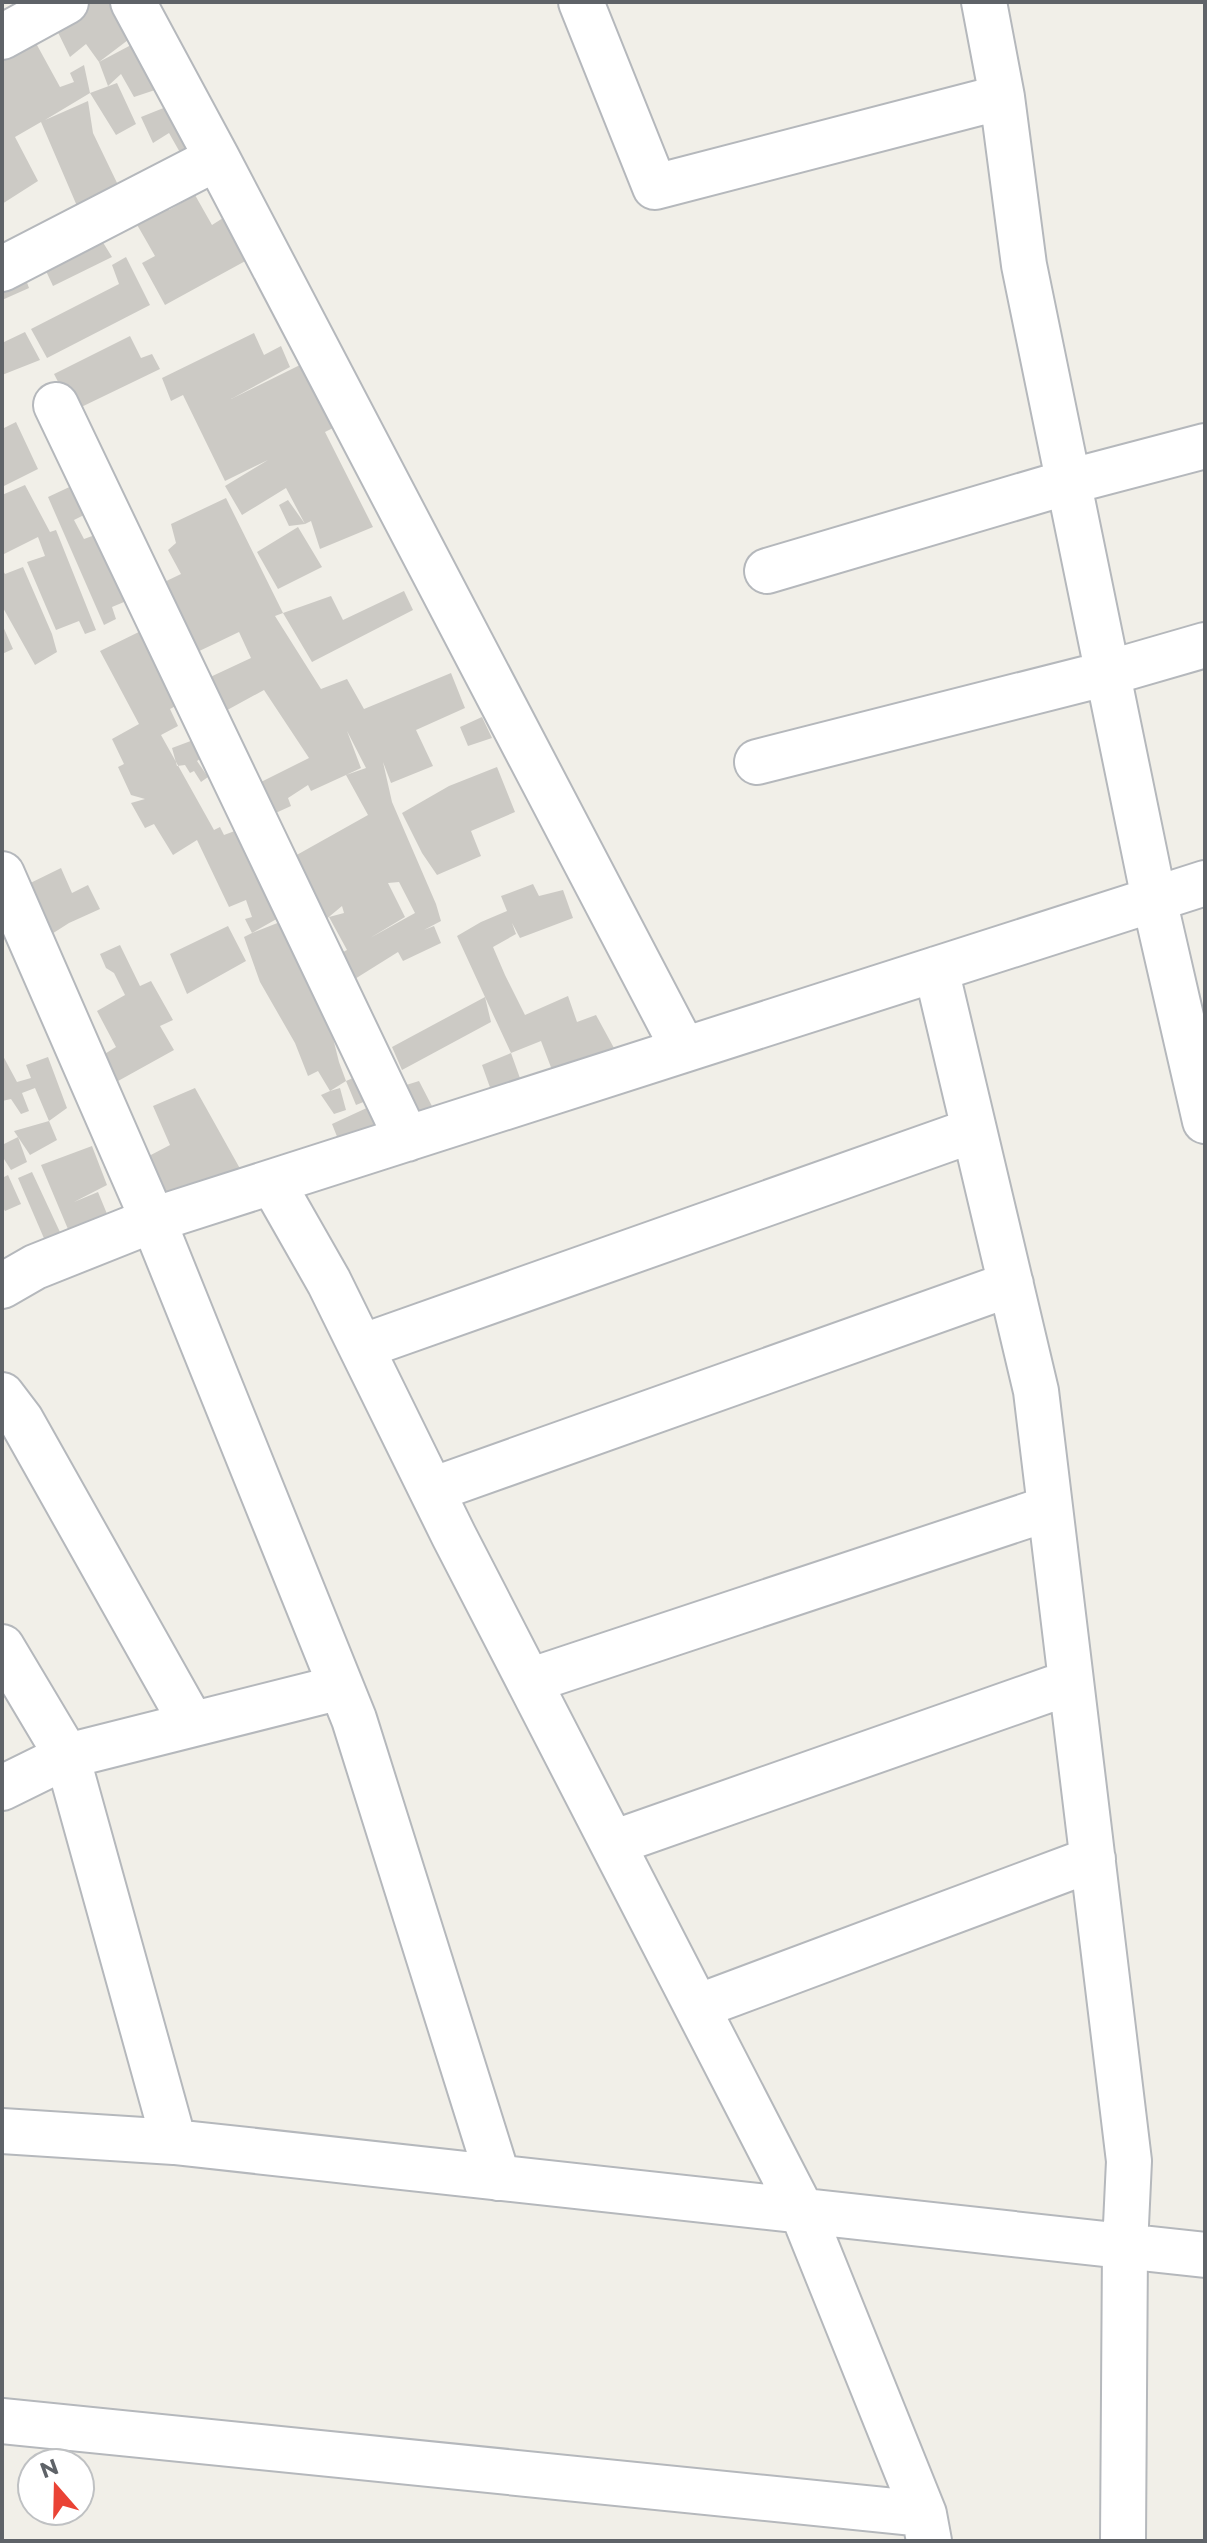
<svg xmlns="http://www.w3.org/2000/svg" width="1207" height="2543" viewBox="0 0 1207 2543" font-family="Montserrat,sans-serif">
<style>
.building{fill:#cccac5;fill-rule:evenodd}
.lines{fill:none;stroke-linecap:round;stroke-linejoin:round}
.street-casing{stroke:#b5b8bc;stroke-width:48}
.street{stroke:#fff;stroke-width:44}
</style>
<rect width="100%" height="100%" fill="#f1efe8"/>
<path class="building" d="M81 2H129L134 12 120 27 133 20 161 88 134 97 121 74 108 86 99 62 86 44 70 57 48 12ZM128 40 131 45 99 62Z
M26 25 60 87 74 82 70 73 84 65 90 93 45 120 88 101 93 133 119 187 77 206 41 122 15 137 38 181 2 204V37Z
M117 83 136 124 116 135 90 93Z
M166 107 176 129 188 122 198 149 182 156 169 133 153 143 141 117Z
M158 188 169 210 195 195 212 225 223 218 249 259 165 305 142 263 155 256 128 209Z
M91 223 112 257 53 286 39 256Z
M126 257 150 305 47 358 31 329 119 284 112 265Z
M21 266 29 288 2 300V275Z
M25 332 40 360 2 375V343Z
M254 333 264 355 281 346 290 367 231 399 302 364 335 427 325 432 373 527 320 549 311 521 305 524 289 526 279 505 288 500 305 524 286 488 242 515 225 486 268 460 225 481 183 395 171 401 162 378Z
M130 336 141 358 152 354 160 369 73 411 54 374Z
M16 422 38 469 2 487V429Z
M78 483 88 513 74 520 84 539 106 531 136 597 112 607 116 619 104 625 48 497Z
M25 485 50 532 56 530 96 630 85 634 79 621 56 630 27 562 45 556 38 537 2 555V495Z
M226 498 283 613 275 616 321 689 347 679 364 709 451 673 465 708 416 730 433 766 391 783 383 762 392 802 436 904 441 921 424 930 434 926 441 943 403 961 398 952 350 982 339 954 347 950 329 917 344 913 342 906 318 926 286 861 368 815 346 775 311 791 308 785 288 798 291 806 269 816 253 786 309 758 264 690 220 714 206 679 251 658 239 632 191 655 154 587 181 574 168 550 176 543 171 524ZM347 731 366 768 346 775 361 768ZM399 882 415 913 370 938 405 917 388 883Z
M298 527 322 567 278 589 257 552Z
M23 567 52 634 57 652 35 665 2 606V569L5 574Z
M404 591 413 610 312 662 283 613 331 596 343 620Z
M2 624 13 649 2 654Z
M149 627 185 701 170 709 178 726 161 735 214 830 220 827 224 835 248 826 289 912 252 933 285 920 322 994 339 1062 346 1081 330 1091 340 1088 346 1110 334 1114 321 1095 330 1091 318 1071 308 1076 295 1043 260 982 244 937 252 933 245 919 252 917 246 900 229 907 197 840 173 855 154 824 145 828 131 803 145 799 131 795 118 767 124 764 112 739 139 724 100 651Z
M482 717 492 738 468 746 460 727Z
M196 739 205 755 197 761 208 777 201 782 194 771 190 773 185 765 177 766 172 748Z
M497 767 515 812 471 831 481 856 437 875 422 853 402 813 449 786Z
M61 868 72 893 88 885 100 909 69 923 33 946 10 893Z
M533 884 539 896 563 890 573 918 520 938 512 923 516 934 493 947 505 975 525 1015 568 996 577 1022 596 1015 614 1048 552 1070 541 1041 511 1053 485 997 491 1022 402 1070 392 1047 485 997 457 936 481 922 507 911 501 896Z
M228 926 246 961 187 994 170 954Z
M120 945 140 986 151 981 173 1020 160 1026 174 1050 91 1096 77 1071 116 1047 97 1011 125 995 114 973 106 968 100 954Z
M511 1053 521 1081 492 1093 482 1065Z
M2 1054 17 1082 31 1078 26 1065 48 1057 67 1108 49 1121 57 1140 30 1155 14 1131 49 1121 35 1088 22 1093 29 1111 21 1114 11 1099 2 1101Z
M367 1072 376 1097 356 1105 346 1081Z
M419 1081 434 1110 401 1126 384 1092Z
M195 1088 243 1174 162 1203 147 1157 170 1145 153 1106Z
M371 1106 379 1132 340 1144 332 1124Z
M18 1137 27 1162 11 1170 2 1156V1145Z
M92 1146 107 1185 74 1202 98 1192 112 1226 73 1241 41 1165Z
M32 1172 66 1245 49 1250 18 1178Z
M8 1175 21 1204 5 1211 2 1206V1178Z"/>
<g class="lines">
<defs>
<path id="street" d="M133 2 217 158 684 1050
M581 2 655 187 1002 97
M984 2 1002 97 1024 265 1154 899 1205 1121
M2 37 66 2
M2 269 217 158
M56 405 407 1139
M767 571 1068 482 1205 446
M757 762 1108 673 1205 645
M2 874 153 1220 35 1267 2 1286
M936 969 1036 1391 1129 2161 1125 2246 1123 2541
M272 1182 329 1282 454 1536 802 2211 924 2514
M361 1347 974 1130
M2 1395 21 1420 192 1724
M432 1490 1011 1284
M2 1647 67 1756 174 2142
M529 1681 1050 1508
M2 1788 67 1756 341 1687
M613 1843 1071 1682
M697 2007 1093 1859
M2 2131 174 2142 1205 2255
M498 2178 354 1719 153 1220 1205 883
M2 2421 924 2514 929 2541"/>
</defs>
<use href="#street" class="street-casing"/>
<use href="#street" class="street"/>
</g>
<rect width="1207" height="2543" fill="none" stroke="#5f6368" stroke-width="8"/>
<g transform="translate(56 2487) rotate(340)"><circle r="38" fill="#ffffff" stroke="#bfc1c3" stroke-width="2"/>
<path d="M0-6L14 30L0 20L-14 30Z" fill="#ea4335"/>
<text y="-12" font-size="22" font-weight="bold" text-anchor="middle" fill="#5f6368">N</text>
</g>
</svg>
